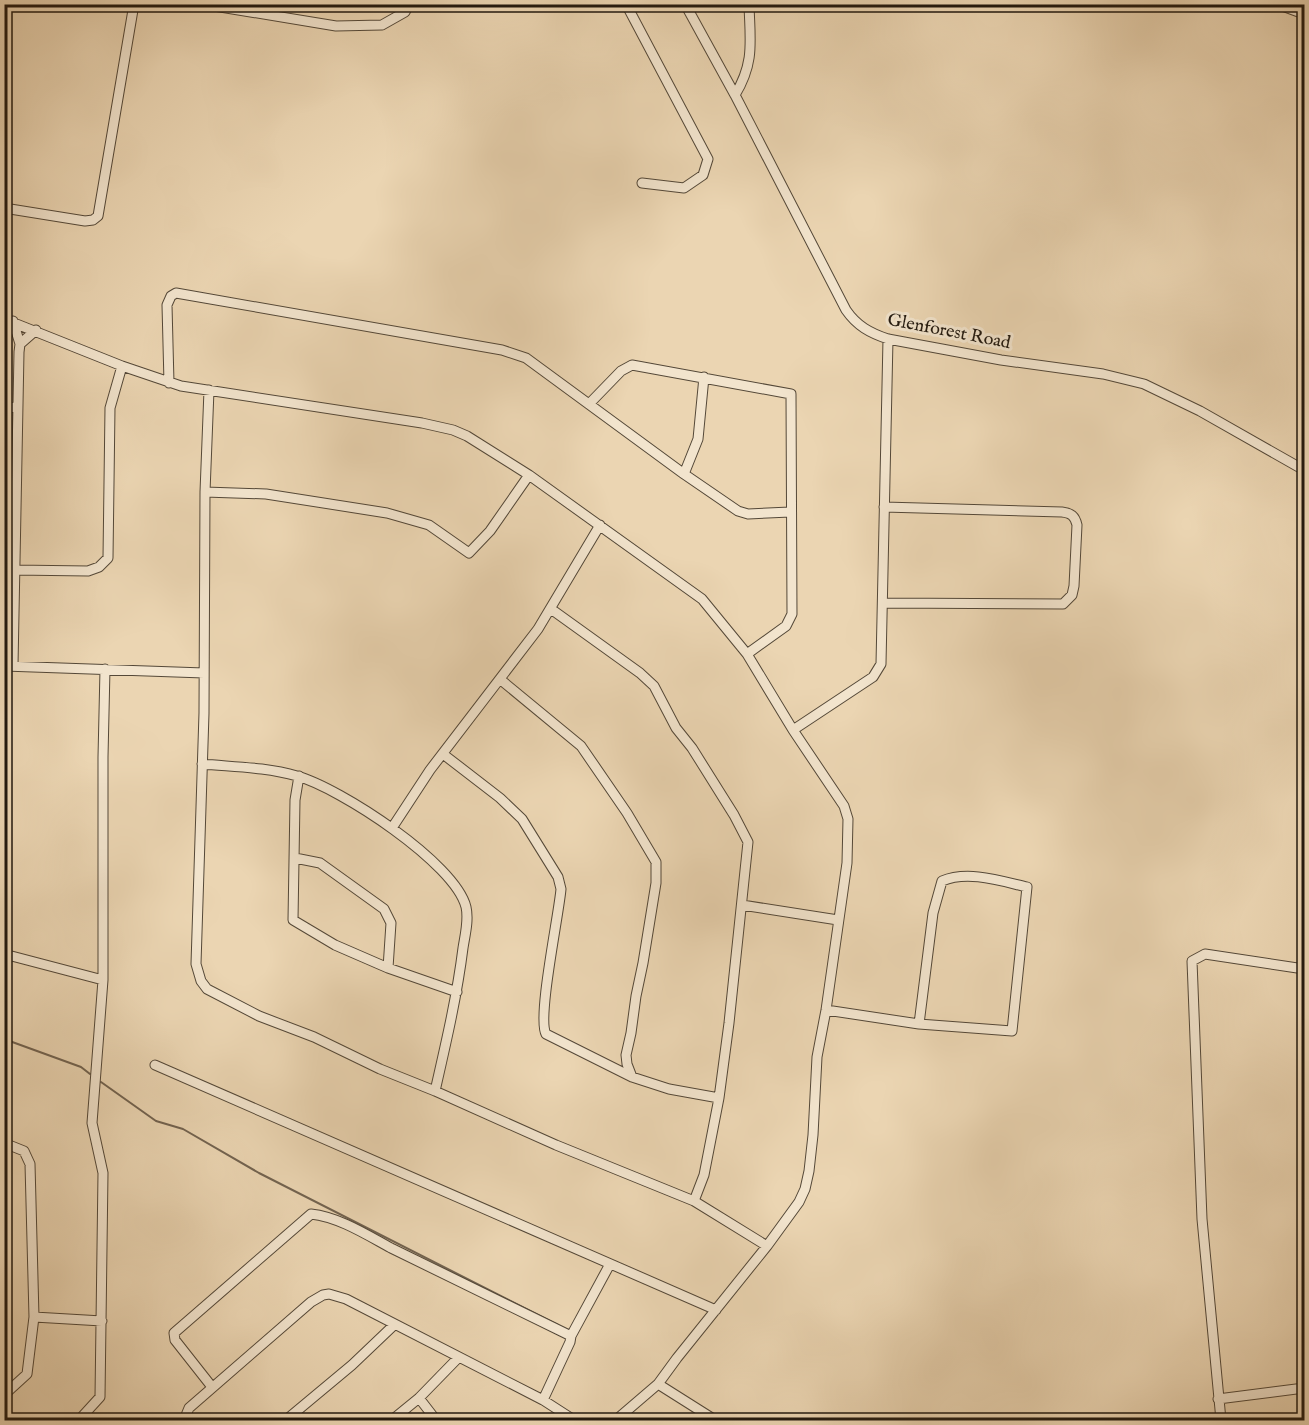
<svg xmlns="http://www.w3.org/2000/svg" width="1309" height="1425" viewBox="0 0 1309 1425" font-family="'IM FELL English',serif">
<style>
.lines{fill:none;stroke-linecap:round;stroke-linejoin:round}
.stream{stroke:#726350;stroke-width:2}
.minor-casing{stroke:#544838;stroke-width:11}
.minor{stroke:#f2e4cd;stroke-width:9}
.labels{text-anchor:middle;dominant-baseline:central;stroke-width:6;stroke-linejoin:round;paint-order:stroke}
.street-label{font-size:18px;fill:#22190f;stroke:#f2e4cd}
</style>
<rect width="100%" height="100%" fill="#ebd5b2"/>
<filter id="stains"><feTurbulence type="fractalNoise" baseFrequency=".00333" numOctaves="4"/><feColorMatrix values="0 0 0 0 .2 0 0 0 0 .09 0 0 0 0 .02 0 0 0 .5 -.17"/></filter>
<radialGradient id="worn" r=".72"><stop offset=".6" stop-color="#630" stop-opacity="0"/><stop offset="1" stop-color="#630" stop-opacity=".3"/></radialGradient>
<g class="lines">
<path class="stream" d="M4 1039 81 1067 90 1074
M101 1082 156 1121 183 1129 259 1173 558 1325"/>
<defs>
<path id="minor" d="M202 4 336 26 382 25 405 12 409 4
M626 4 708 159 703 175 684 188 642 183
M685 4 735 95 846 310C857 326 870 333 888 339L1001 360 1103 374 1144 384 1200 411 1304 470
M1277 4 1304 14
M735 95C755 62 750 41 749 4
M4 208 85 221 93 220 98 216 134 4
M4 319 122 366 181 386 422 423 453 430 467 436 529 475 702 599 747 654 793 730 844 806 848 819 847 863 826 1010 817 1057 813 1135 809 1171 805 1189 799 1202 767 1246 677 1358 658 1384 616 1420
M13 321 20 344
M169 383 167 305 171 296 176 293 502 350 526 358 684 474 738 511 748 514 790 512
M209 390 205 492 204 713 196 964 201 981 207 989 259 1016 314 1037 380 1069 435 1091 556 1145 694 1201 767 1246
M589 404 621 371 632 365 791 394 792 614 786 626 747 654
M4 408 17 407
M684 474 698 439 704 377
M205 492 266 494 387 513 429 525 469 553 490 531 529 475
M15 570 88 571 99 567 108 558 110 408 122 366
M884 603 1063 604 1072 595 1074 586 1077 525C1075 516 1071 513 1062 512L884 507
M551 609 640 673 654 686 676 728 692 748 734 815 748 842 729 1023 719 1098 704 1175 694 1201
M4 666 204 673
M13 666 19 352 20 344 36 330
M501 680 581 746 627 813 656 862V883L643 963 636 996 631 1033 626 1055 627 1064 632 1077
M793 730 873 677 881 664 888 339
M443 754 500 798 522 819 558 877 561 889C559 914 537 1018 546 1034L632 1077 669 1089 719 1098
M202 764C234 767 266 767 297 776 340 788 455 863 466 907 469 920 465 935 463 948 457 996 446 1043 435 1091
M299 776 295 800 293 920 335 945 388 968 457 992
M392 828 430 770 538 629 600 525
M295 858 320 863 384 909 391 923 388 968
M742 905 838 920
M4 954 103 980
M826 1010 919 1024 1012 1031 1027 887C1001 881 968 870 942 881L933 913 919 1024
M155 1065 716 1310
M4 1143 24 1151 30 1164 34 1317 27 1374 4 1395
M34 1317 102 1321
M571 1336 610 1264
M658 1384 715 1420
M212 1387 175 1340 174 1333 311 1214C339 1217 367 1235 391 1248L571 1336 570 1342 543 1400
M419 1398 436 1420
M1218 1399 1304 1388
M79 1420 100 1397 103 1173 92 1123 103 980V757L105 669
M184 1420 189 1408 311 1302 323 1295 329 1294 346 1299 543 1400 574 1420
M286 1420 352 1365 394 1325
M392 1420 419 1398 458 1358
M1221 1420 1202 1219 1192 961 1205 954 1304 969"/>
</defs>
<use href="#minor" class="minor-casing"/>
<use href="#minor" class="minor"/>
</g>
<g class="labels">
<g class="street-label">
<text transform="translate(949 332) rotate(11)">Glenforest Road</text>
</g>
</g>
<rect width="1309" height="1425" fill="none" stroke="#ebd5b2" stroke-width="24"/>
<rect x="6" y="6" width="1297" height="1413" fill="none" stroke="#22190f" stroke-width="3"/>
<rect x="12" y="12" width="1285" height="1401" fill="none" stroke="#22190f" stroke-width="1.5"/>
<rect width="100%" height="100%" filter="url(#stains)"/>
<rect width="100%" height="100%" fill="url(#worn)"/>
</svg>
